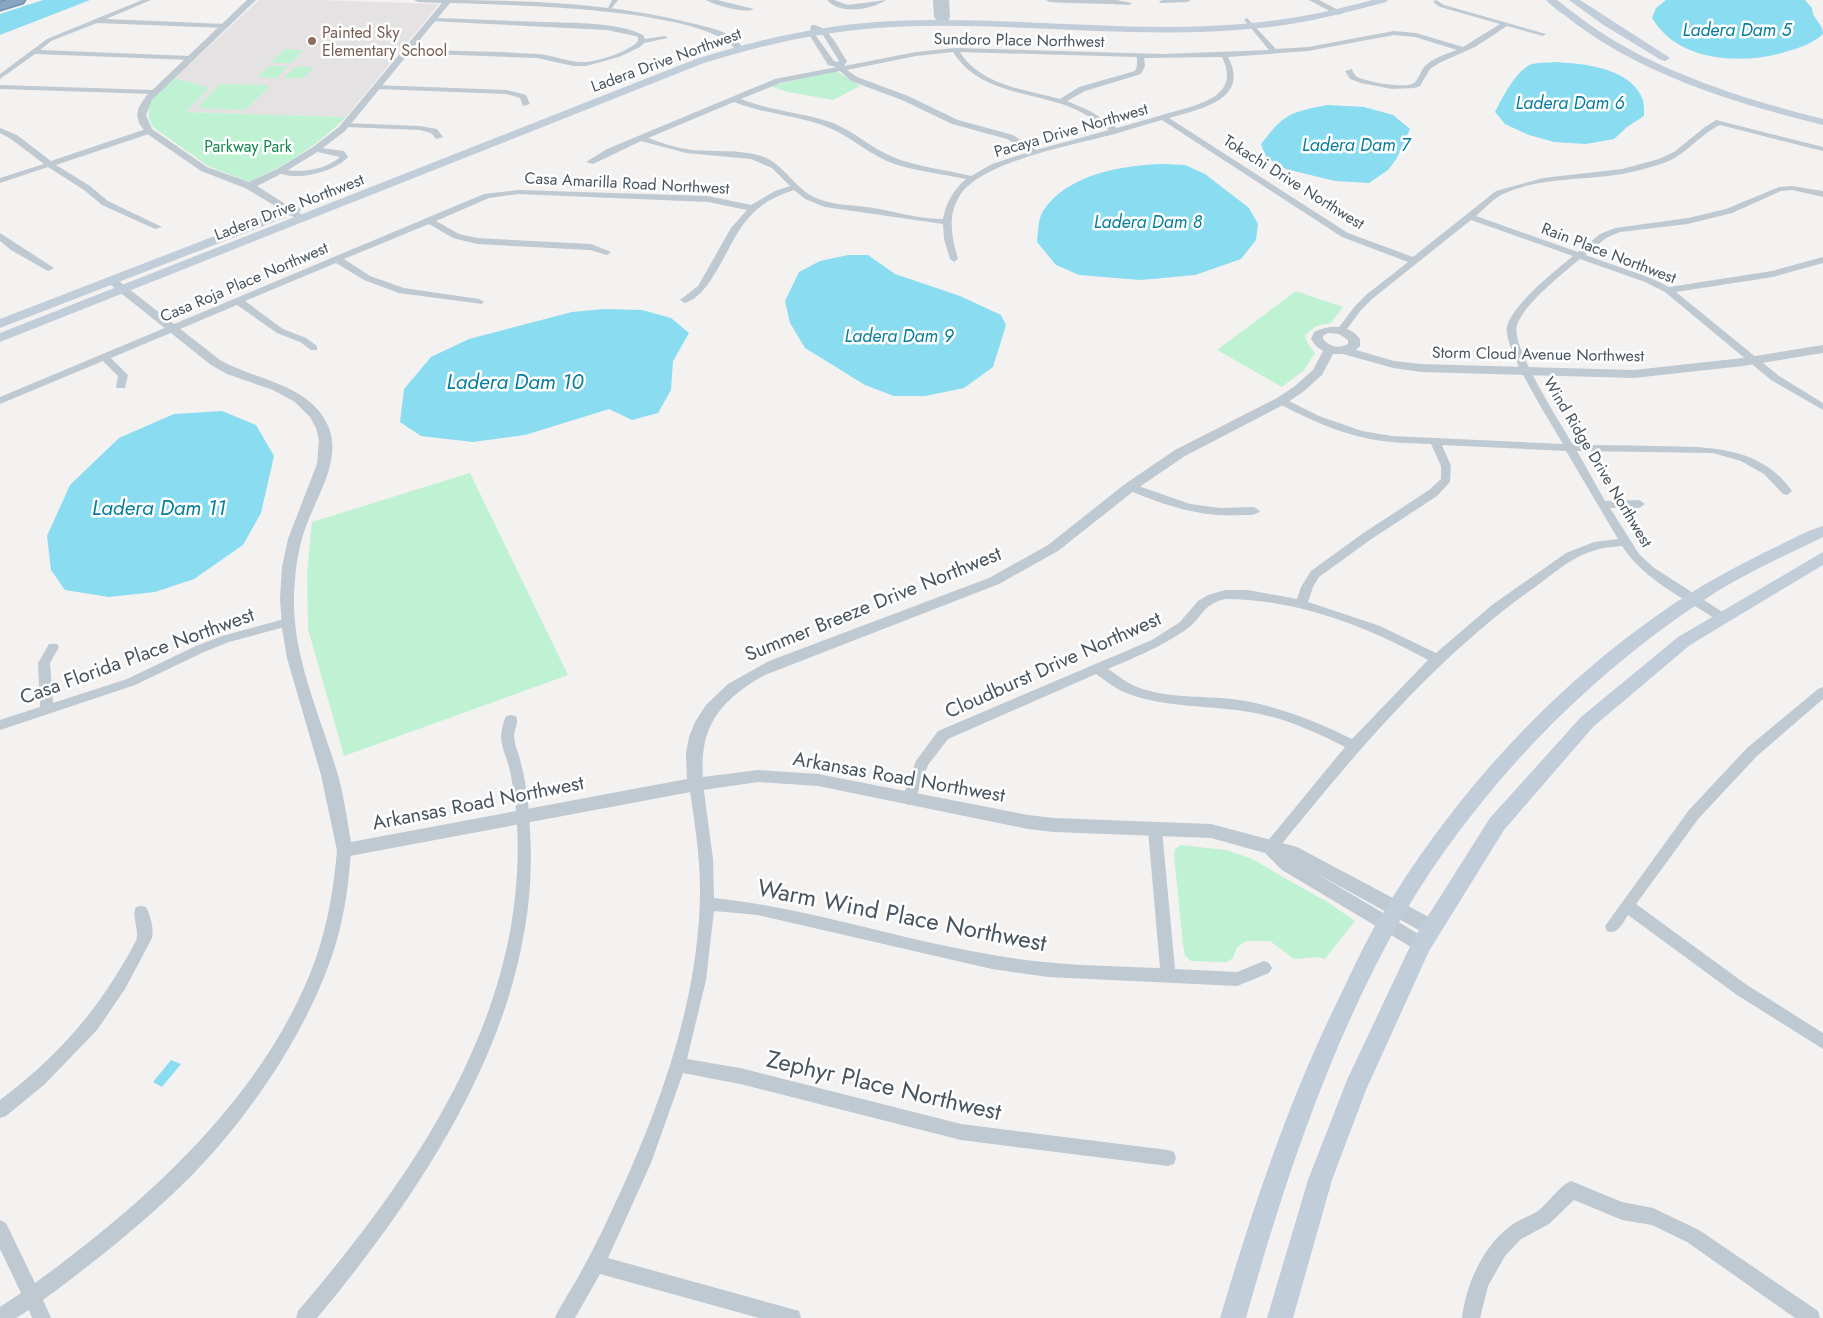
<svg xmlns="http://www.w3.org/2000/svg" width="1823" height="1318" viewBox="0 0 1823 1318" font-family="Jost,sans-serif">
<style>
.education{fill:#e5e2e3}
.green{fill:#bff2d3}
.water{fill:#8adcf1}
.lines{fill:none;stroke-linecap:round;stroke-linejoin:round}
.motorway-casing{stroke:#728fae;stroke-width:3}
.minor{fill:#bfc9d1;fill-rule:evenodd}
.tertiary{fill:#bfc9d1;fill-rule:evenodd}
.secondary{fill:#c1cdd9;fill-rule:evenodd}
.motorway{fill:#87a4c2;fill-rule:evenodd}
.education-dot{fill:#8d6e63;stroke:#fff;stroke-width:2}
.labels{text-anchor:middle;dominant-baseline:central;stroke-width:5;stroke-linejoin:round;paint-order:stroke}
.far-education-label{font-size:16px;fill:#785e54;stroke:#fff;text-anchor:start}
.far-street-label{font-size:16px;fill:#485560;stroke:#fff}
.far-park-label{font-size:16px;fill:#13884d;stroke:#fff}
.far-water-label{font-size:18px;font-style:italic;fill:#077e9d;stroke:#fff}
.street-label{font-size:20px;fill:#485560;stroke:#fff}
.water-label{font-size:21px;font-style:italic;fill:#077e9d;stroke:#fff}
.near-street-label{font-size:24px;fill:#485560;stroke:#fff}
</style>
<rect width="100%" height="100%" fill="#f4f1f1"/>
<path class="education" d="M259 0H319L439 4 346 117 185 112 175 78Z"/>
<path class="green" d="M285 49 303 50 291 63H271Z
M269 66H288L277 78 258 77Z
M295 67H314L303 78H284Z
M836 71 860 86 833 100 788 92 770 86Z
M175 78 209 88 186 112 346 117C318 146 285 165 250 182L208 166 153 127C140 104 159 93 175 78Z
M220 84 266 85 269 87 245 110 197 108Z
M1296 291 1343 307 1331 323 1316 326 1305 335 1308 344 1315 353 1304 370 1282 387 1217 350Z
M470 473 568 675 344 756 308 629 307 573 312 522Z
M1181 845 1225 850 1250 858 1329 903 1355 921 1325 959 1317 957 1294 959 1270 941H1246L1237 947 1233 958 1227 962 1191 961 1185 956 1183 945 1174 856 1175 849Z"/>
<path class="water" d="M43 0H90L0 35V14Z
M1666 0H1805L1812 8C1812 19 1823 23 1823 34 1810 45 1801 47 1785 52 1741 65 1678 62 1652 18L1656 8Z
M1557 62C1586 64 1631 68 1643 100 1644 105 1644 111 1644 116L1627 127 1614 139 1586 144 1554 142 1529 135 1505 124 1495 112C1502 98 1517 69 1532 64 1540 62 1549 63 1557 62Z
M1328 105 1364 107 1393 115 1410 129 1397 158 1388 170 1369 183 1335 181 1286 169 1266 157 1261 144C1284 114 1290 112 1328 105Z
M1164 164 1185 165 1205 174 1249 208 1258 224 1256 240 1241 259 1195 275 1141 280 1079 275 1056 265 1037 242C1038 233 1038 219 1043 211 1067 174 1123 165 1164 164Z
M848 255H868L895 274 960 296 1001 315 1006 325 993 367 964 388 925 396H894L865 385 805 348 790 323 785 301 799 272 820 261Z
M604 309 642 310 671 318 689 333 673 361 671 390 658 413 632 420 609 409 525 435 473 442 421 436 400 422 404 389 431 357 469 339 572 312Z
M222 411 256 425 274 456 261 513 243 545 194 579 155 592 109 597 65 590 51 570 47 536 70 485 119 438 174 414Z
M171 1060 181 1064 162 1087 153 1082Z"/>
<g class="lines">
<defs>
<path id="motorway" d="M7 0H25L23 3 0 10V2Z"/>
</defs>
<use href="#motorway" class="motorway-casing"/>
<path class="minor" d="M142 0H151L106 19 225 24 228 26 225 28 97 23 51 41 40 50 191 56 195 58 191 60 35 54 0 79V74L47 39Z
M612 0H618L612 8H608Z
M706 0H717L754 9C746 14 714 5 706 0Z
M827 0H834L848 5 886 0C871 10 840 15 827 0Z
M1046 0H1116L1132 3 1129 5C1102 3 1076 4 1049 2Z
M1162 0H1191L1188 2 1160 3 1159 2Z
M1436 0 1444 5 1546 34 1543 36 1507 26 1475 47 1439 63 1430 69 1420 86 1415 88 1392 89 1361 83 1350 79 1345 71 1352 69C1352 71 1355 75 1356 76 1364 82 1406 89 1414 83 1419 79 1421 70 1425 66 1433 58 1446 54 1457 50L1415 37 1394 35 1308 51 1228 57C1251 100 1199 109 1169 118L1348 233 1413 257 1496 191 1543 178 1622 169 1659 159 1674 152 1705 127 1716 120 1823 147V151L1720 125C1699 135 1686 155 1664 163 1645 169 1627 174 1608 176 1573 180 1535 179 1503 194 1493 199 1484 209 1476 216L1578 252 1600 234 1615 228 1688 218 1726 209 1779 187 1792 186 1823 191V197L1792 190 1781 191 1732 213 1688 224 1620 232 1606 238 1585 255 1651 278 1669 287 1772 271 1823 257V263L1773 277 1676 292 1779 376 1823 403V410L1771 380 1665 292 1645 282 1580 259C1563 273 1524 304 1517 325 1510 346 1561 423 1573 445 1600 445 1627 445 1654 446 1704 447 1759 444 1792 491L1787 495 1783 494 1764 474 1741 461 1713 453 1577 451 1605 501 1639 500 1645 504 1639 508H1610L1639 554 1653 567 1727 615 1729 618 1727 621H1719C1685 599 1644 580 1622 546 1614 547 1604 547 1596 550 1573 556 1554 573 1535 587 1433 659 1354 755 1276 851L1271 853 1266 851 1264 847 1266 843 1345 747C1315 732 1283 717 1249 712 1209 705 1167 708 1129 694 1117 690 1106 681 1096 674L948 739 928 765 914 803 909 805 904 803 902 799 916 761 938 731 1152 640 1180 622 1198 601 1208 595 1225 590H1248L1297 599 1301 587 1311 571 1362 534 1429 490 1441 479V466L1431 444C1407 443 1381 443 1357 436 1329 429 1303 416 1277 403V399H1285L1319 416 1362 431 1392 436 1563 444C1551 423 1502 347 1507 326 1513 304 1555 271 1573 256L1471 220 1372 299 1361 310 1344 333H1338L1336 331 1355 306 1366 295 1408 262 1342 237 1162 120C1147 124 1132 129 1118 133 1079 144 979 161 959 197 947 217 952 238 958 259L954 262 950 259 944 239 943 224 825 207 805 199 794 190C775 196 758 205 746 221 728 242 712 295 685 303L680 300 698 286 731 228 747 210 708 202 518 194 489 198 436 221 459 234 477 238 591 244 611 252 607 255 590 250 477 244 453 238 429 224 344 259 370 276 404 288 479 299 484 302 482 304 399 293 364 280 336 263 245 301 283 329 306 338 317 346V350H311L300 342 277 333 237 305 111 358 128 375 125 388H117L116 386 118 376 103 361 0 404V397L484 194 518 190 708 196 751 205 775 191 790 186 772 168 751 159 686 153 641 141 593 164 586 162 607 149 775 79 837 67 828 65 810 36 811 25C828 24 838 48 847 61L844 66 916 52 955 48 1163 54 1269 50 1245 21 1244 20 1247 18 1276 49 1308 47 1394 31 1416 33 1463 47 1500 24 1440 7 1433 2ZM816 31 823 35 839 61 837 62 834 61 816 36ZM953 52C977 91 1027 92 1065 105 1081 111 1096 120 1109 130L1036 150 1013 135 958 120 908 96 857 77 847 70 916 56ZM960 52 1137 57V66L1135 71 1079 87 1060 99C1026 90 980 85 960 52ZM1222 57C1242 97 1197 105 1169 113 1152 118 1134 123 1117 128L1090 111 1067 101 1085 91 1141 74 1145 66 1144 58ZM840 71 851 81 902 100 952 124 1007 139 1029 152 992 164 971 176C947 170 914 166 893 157 871 148 855 132 833 123 803 112 770 111 741 99L780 83ZM734 102C764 114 797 115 827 127 849 135 866 152 887 161 908 170 942 174 966 179 953 190 946 203 943 219 921 219 900 213 879 209 856 204 833 207 812 196 792 185 783 163 761 156 738 149 715 152 692 150 677 148 662 143 648 138ZM1442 445 1566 451 1618 539 1594 542 1566 553 1492 605 1436 653 1380 626 1308 602 1313 587 1319 577 1370 540 1437 496 1450 482 1451 466ZM1225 599C1296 599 1367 626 1428 660L1352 739C1320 723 1287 710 1251 702 1214 694 1174 701 1137 687 1127 683 1117 675 1108 669 1134 658 1160 647 1184 631 1204 618 1199 606 1225 599Z
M432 18C469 19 507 21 544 22 572 23 619 22 643 35L645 39 665 36 668 38 644 43 640 47 619 57 586 66H573L537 58 405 53 403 52 407 50C450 51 494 51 537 54 554 55 569 63 586 62 599 61 631 51 638 41V37L635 36 607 30 430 21 429 20Z
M0 85 154 90 158 92 154 94 0 89Z
M374 85 507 90 526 95 530 104 523 106 520 98 506 94 377 89H374Z
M343 123 420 126 437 129 443 137 436 139 431 133 420 130 346 127H343Z
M0 128 17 135 51 161 146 129H152V133L56 165 90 186 108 201 162 227 155 229 102 205 84 190 48 167 0 183V178L44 164 11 139 0 133Z
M313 147 344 151 348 157C335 172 293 183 276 171L280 169C299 173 324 171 340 157L313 151Z
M0 233 54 268 49 271 46 270 11 250 0 241Z
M1130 483 1190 504 1220 508 1254 507 1260 511C1255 516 1248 515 1242 515 1201 518 1163 505 1126 489L1125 487 1126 485Z
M288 618 294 622 292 625 229 642 204 652 135 685 0 730V720L40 707 38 663 49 644H57L59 647 50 663 53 703 127 679 196 646 222 636Z
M1823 687V699L1757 756 1699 818 1636 904 1747 985 1823 1033V1049L1737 995 1628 915C1622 924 1618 935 1607 931L1605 926 1689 810 1747 748 1818 689Z
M511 715 516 716C519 723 515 728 514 735 514 741 516 747 518 753 526 778 529 805 530 831 542 1013 428 1185 317 1318H296L298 1311C404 1187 508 1041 517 873 519 840 517 804 510 771 508 760 502 750 501 738 501 731 503 723 506 716Z
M696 779 701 780 703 784 713 859 714 898C809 908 900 940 993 955 1048 965 1104 966 1160 968L1148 830 1150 826 1155 824 1160 826 1162 830 1175 969 1237 972 1264 961 1269 963 1272 968 1269 973 1237 986 1048 977 992 969 758 915 714 911 706 980 687 1059 740 1068 961 1124 1168 1150 1174 1152 1176 1158 1174 1164 1168 1166 961 1140 740 1084 683 1073 651 1163 608 1258 792 1309 799 1311 801 1318H759L600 1274 575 1318H555C561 1304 570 1292 577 1279 590 1256 602 1232 613 1208 659 1110 700 999 700 889 700 854 694 819 689 784L691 780Z
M344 844 349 846 351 850C349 881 345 913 336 943 311 1028 246 1123 183 1184 140 1226 92 1264 43 1300L51 1318H32L29 1310 16 1318H0V1307L21 1293 0 1249V1220L6 1223 35 1283C149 1200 267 1094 316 958 328 923 334 887 337 850L339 846Z
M141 906 146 907C151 917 154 928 152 938L125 989 97 1030 45 1084 6 1116 0 1118V1100C61 1054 100 1008 136 941 140 930 131 917 136 907Z
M1571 1181 1622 1202 1653 1208 1699 1230 1818 1311 1820 1318H1795L1687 1242 1652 1225 1622 1220 1574 1200 1549 1224 1521 1239 1505 1256 1488 1286 1480 1318H1462C1466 1285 1482 1248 1509 1227 1518 1219 1530 1217 1539 1210 1550 1201 1558 1187 1571 1181Z"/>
<path class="tertiary" d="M247 0H256L152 100 146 115 152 129 207 167 249 182 277 169 313 147 339 127 442 3 418 2 414 0C507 0 601 0 691 23 711 28 732 31 744 49L737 51C707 7 504 5 450 3L345 131 319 151 283 173 257 186 306 217 307 219 302 222 245 188 201 171 146 133 139 123 137 115 139 107 146 96Z
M933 0H941V7V0H949L950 17 946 25H940L934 17Z
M1309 0H1319L1344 13 1337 15Z
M111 277 115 278 220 360C256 381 311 383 329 428 342 463 314 500 304 532 297 553 295 574 294 596 292 657 321 717 338 775 344 797 347 819 351 842L687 779 686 753 689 737 695 722 706 705 728 684 769 661 989 578 1048 545 1125 484 1175 450 1277 398 1295 386 1313 370 1323 351 1316 346 1311 339 1314 332C1330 324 1349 324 1360 339V346L1356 350 1394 361 1421 364 1634 370 1743 358 1823 345V353L1743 366 1634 378 1421 372 1393 368 1343 354H1333L1322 375 1303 392 1285 404 1185 456 1135 490 1058 551 999 584 765 675C722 699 699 725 703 777L758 770 818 774 1028 815 1054 818 1211 824 1297 847 1438 922 1441 928 1438 934 1432 936 1426 934 1314 872 1427 939 1430 945 1427 951 1421 953 1282 870 1265 853 1211 838 1054 832 1028 829 818 786 758 782 696 791 344 857 338 855 321 775 287 658 282 628 280 598 282 567 288 539 317 464 319 440 316 428 310 417 295 402 273 390 227 374 211 365 107 282 106 280 107 278ZM1328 333 1339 334 1348 340V344C1339 349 1330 347 1323 339V336Z"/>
<path class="secondary" d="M1372 0H1388L1386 2C1345 13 1303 24 1260 28 1138 41 1015 21 893 27 828 30 765 44 704 63L0 342V333L696 59C760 39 826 24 892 21 1015 15 1139 36 1262 22 1299 18 1336 10 1372 0Z
M1546 0H1557C1575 14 1593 28 1613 40 1677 78 1751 101 1823 119V125C1738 104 1648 77 1576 24 1567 16 1554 9 1546 0Z
M1569 0H1580L1670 58 1665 61 1661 60 1602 24Z
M295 205 301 209 299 212 0 328V319Z
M1823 526V537C1780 558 1737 577 1698 604 1573 687 1461 808 1389 940 1325 1059 1282 1189 1246 1318H1220C1253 1207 1290 1096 1342 992 1354 967 1365 942 1380 918 1450 800 1546 693 1659 614 1697 587 1738 565 1780 545 1794 538 1808 530 1823 526Z
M1823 552V565L1690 645 1593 727 1504 830 1429 951 1366 1090 1332 1180 1293 1318H1267L1308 1180 1347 1080 1414 938 1490 818 1581 717 1678 637Z"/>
<use href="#motorway" class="motorway"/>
</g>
<circle class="education-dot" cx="312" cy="41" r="5"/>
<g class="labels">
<g class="far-education-label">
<text x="322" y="32">Painted Sky<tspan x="322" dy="18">Elementary School</tspan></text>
</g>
<g class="far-street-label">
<text transform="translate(1019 40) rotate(1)">Sundoro Place Northwest</text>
<text transform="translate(666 60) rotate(-20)">Ladera Drive Northwest</text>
<text transform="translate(1071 130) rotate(-16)">Pacaya Drive Northwest</text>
<text transform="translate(1294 182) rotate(32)">Tokachi Drive Northwest</text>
<text transform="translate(627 183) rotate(3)">Casa Amarilla Road Northwest</text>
<text transform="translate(289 207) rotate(-21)">Ladera Drive Northwest</text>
<text transform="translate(1609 253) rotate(21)">Rain Place Northwest</text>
<text transform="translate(244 282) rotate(-23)">Casa Roja Place Northwest</text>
<text transform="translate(1538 354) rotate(1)">Storm Cloud Avenue Northwest</text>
<text transform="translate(1598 462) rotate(59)">Wind Ridge Drive Northwest</text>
</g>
<g class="far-park-label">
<text x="248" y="146">Parkway Park</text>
</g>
<g class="far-water-label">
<text x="1737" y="30">Ladera Dam 5</text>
<text x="1570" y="103">Ladera Dam 6</text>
<text x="1356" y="145">Ladera Dam 7</text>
<text x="1148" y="222">Ladera Dam 8</text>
<text x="899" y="336">Ladera Dam 9</text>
</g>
<g class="street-label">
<text transform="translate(873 604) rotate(-22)">Summer Breeze Drive Northwest</text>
<text transform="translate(137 656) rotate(-20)">Casa Florida Place Northwest</text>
<text transform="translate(1053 665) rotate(-24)">Cloudburst Drive Northwest</text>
<text transform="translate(899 777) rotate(10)">Arkansas Road Northwest</text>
<text transform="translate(478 803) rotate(-11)">Arkansas Road Northwest</text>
</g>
<g class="water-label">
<text x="515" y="382">Ladera Dam 10</text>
<text x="159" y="508">Ladera Dam 11</text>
</g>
<g class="near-street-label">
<text transform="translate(902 915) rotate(11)">Warm Wind Place Northwest</text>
<text transform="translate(884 1085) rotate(13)">Zephyr Place Northwest</text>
</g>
</g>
</svg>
